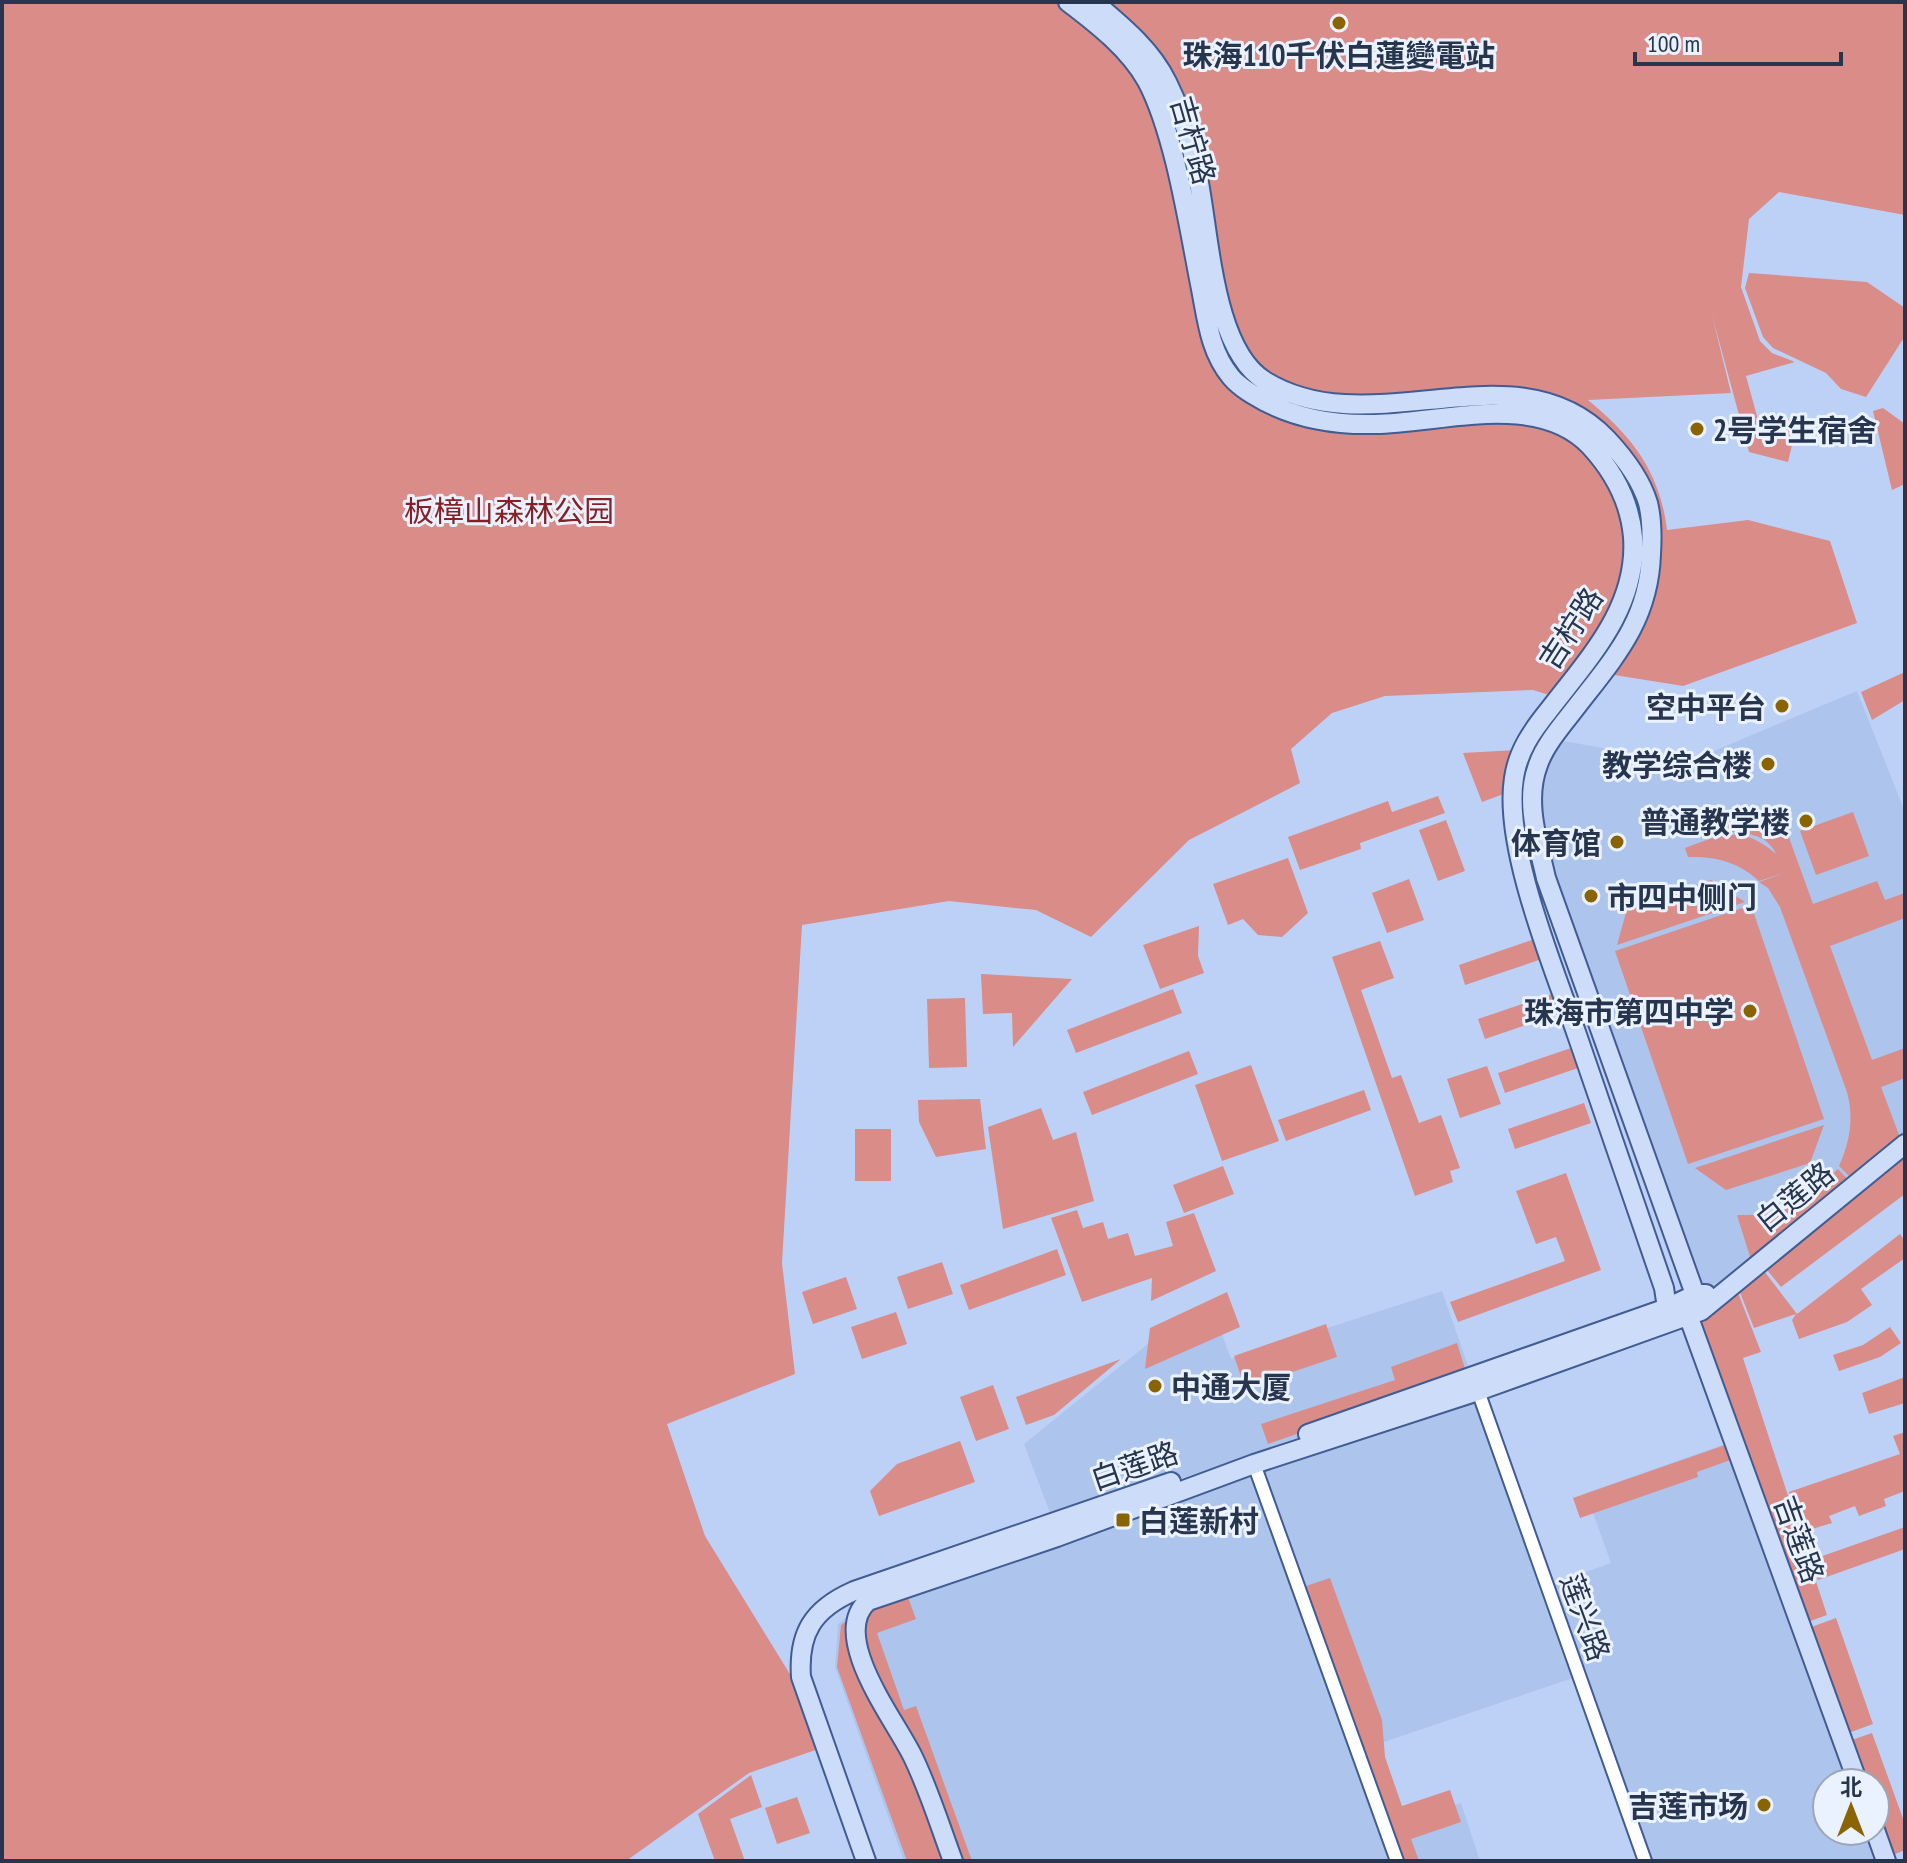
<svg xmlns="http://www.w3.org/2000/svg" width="1907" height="1863" viewBox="0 0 1907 1863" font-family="'PT Sans Narrow','Noto Sans SC',sans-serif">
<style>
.built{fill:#adc4ec}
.green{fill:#d98c88}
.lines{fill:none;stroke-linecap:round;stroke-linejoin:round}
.street-casing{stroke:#405c93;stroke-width:16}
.secondary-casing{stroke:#405c93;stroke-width:22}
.street{stroke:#fff;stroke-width:12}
.secondary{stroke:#cddcf8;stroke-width:18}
.poi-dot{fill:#8a6402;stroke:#ebf2ff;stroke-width:3}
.labels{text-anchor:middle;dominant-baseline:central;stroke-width:6;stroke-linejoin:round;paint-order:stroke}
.poi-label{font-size:30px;font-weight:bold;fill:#28354e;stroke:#ebf2ff;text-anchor:end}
.street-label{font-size:30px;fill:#28354e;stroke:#ebf2ff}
.park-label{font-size:30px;fill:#872026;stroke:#ebf2ff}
</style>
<rect width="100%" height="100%" fill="#bdd1f7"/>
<path class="built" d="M1857 691 1905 812V1143L1720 1293 1696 1294 1547 878 1533 788 1558 733 1564 741 1685 763Z
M1442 1291 1472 1377 1054 1523 1024 1444 1154 1339 1216 1318 1231 1359Z
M1478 1391 1547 1586 1611 1563 1586 1493 1734 1441 1858 1783H1827V1831H1875L1886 1861H1644L1579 1676 1360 1750 1388 1828 1461 1803 1480 1861H904L835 1667 838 1624 868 1601Z"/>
<path class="green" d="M2 2H1905V215L1779 192 1749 219 1741 287 1760 341 1772 353 1795 362 1746 376 1760 427 1791 418 1795 432 1788 462 1749 452 1712 315 1731 393 1588 400C1632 436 1660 472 1667 530L1748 520 1830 541 1857 623 1683 686 1602 673 1578 704 1533 690 1385 696 1332 713 1291 749 1300 783 1189 840 1091 937 1036 910 949 901 802 925 782 1263 795 1374 667 1424 705 1536 833 1744 749 1773 626 1861H2Z
M1749 273 1867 282 1905 308V336L1866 397 1841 389 1826 373 1773 348 1763 337 1745 288Z
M1883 408 1905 424V484L1892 490 1873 411Z
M1905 672V700L1872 720 1861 692Z
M1516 750 1509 792 1482 802 1463 753Z
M1438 796 1445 813 1360 843 1361 849 1300 870 1288 837 1388 801 1392 812Z
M1779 810 1813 904 1877 881 1885 900 1905 893V918L1830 946 1872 1060 1905 1048V1078L1881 1087 1901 1140 1853 1180 1839 1166C1850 1142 1854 1118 1847 1092L1780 907 1768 888 1759 882 1784 873 1759 881C1739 862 1715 856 1688 857L1685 848C1723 834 1742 825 1776 854 1767 833 1743 832 1723 832L1725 825Z
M1853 812 1869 856 1816 875 1800 831Z
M1446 820 1465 871 1438 881 1419 830Z
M1288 858 1308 913 1282 937 1258 935 1243 919 1228 925 1213 884Z
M1409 879 1424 920 1387 933 1372 893Z
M1711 880 1745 902 1617 945 1627 909Z
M1751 905 1824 1119 1688 1164 1615 951Z
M1199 926 1198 956 1204 973 1160 989 1143 945Z
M1535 939 1542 959 1465 985 1459 965Z
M1380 941 1394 978 1361 990 1392 1078 1401 1075 1419 1123 1441 1115 1460 1168 1450 1171 1453 1182 1415 1196 1332 957Z
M981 974 1072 979 1013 1047 1012 1013 983 1014Z
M1173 989 1182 1013 1076 1053 1067 1030Z
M1555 993 1561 1013 1485 1039 1478 1019Z
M965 998 967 1067 929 1068 927 999Z
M1574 1047 1581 1067 1505 1093 1498 1073Z
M1189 1051 1198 1074 1092 1115 1083 1092Z
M1251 1065 1279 1141 1222 1161 1195 1085Z
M1487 1066 1501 1104 1460 1118 1447 1079Z
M1364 1090 1371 1110 1286 1141 1278 1120Z
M980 1099 986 1149 936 1157 919 1122 918 1100Z
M1584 1103 1591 1123 1515 1149 1508 1129Z
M1041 1108 1053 1140 1076 1132 1094 1201 1003 1229 988 1127Z
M1824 1125 1810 1163 1726 1190 1695 1168Z
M855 1129H891V1181H855Z
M1905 1149V1194L1781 1287 1763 1265Z
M1223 1166 1234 1194 1184 1213 1173 1185Z
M1838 1169 1850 1182 1752 1263 1737 1215C1788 1216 1802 1202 1838 1169Z
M1566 1173 1601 1270 1458 1322 1450 1302 1565 1261 1556 1237 1536 1244 1516 1191Z
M1077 1210 1083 1228 1103 1222 1108 1239 1128 1233 1135 1256 1173 1246 1166 1222 1194 1213 1216 1271 1151 1301 1152 1278 1082 1302 1051 1218Z
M1900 1234 1905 1241V1258L1861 1289 1872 1305 1847 1322 1799 1339 1792 1320 1796 1314 1754 1328 1737 1285 1761 1267 1797 1314Z
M1057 1249 1066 1275 969 1310 960 1285Z
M942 1262 953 1294 908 1309 897 1277Z
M846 1277 857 1309 813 1324 802 1292Z
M1735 1285 1761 1352 1743 1358 1827 1615 1805 1623 1691 1317Z
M1227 1292 1240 1327 1145 1369 1150 1328Z
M896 1312 907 1344 862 1359 851 1327Z
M1326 1324 1337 1357 1245 1388 1234 1356Z
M1890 1327 1901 1343 1880 1357 1839 1371 1833 1355 1863 1345Z
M1457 1343 1467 1375 1268 1444 1261 1424 1395 1380 1391 1367Z
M1121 1359 1054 1415 1026 1425 1016 1397Z
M1905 1377V1403L1869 1414 1862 1393Z
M993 1385 1009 1429 976 1441 960 1397Z
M1905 1432V1491L1884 1499 1886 1506 1859 1516 1855 1506 1829 1516 1832 1523 1802 1532 1789 1492 1900 1454 1893 1436Z
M960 1441 975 1482 879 1516 870 1491 897 1464Z
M1731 1443 1736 1458 1697 1472 1698 1477 1580 1518 1573 1498Z
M1905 1527V1549L1818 1580 1811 1560Z
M1330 1578 1382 1720 1385 1757 1402 1806 1450 1790 1461 1822 1411 1839 1419 1861H1393L1297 1589Z
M906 1592 916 1619 877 1633 904 1710 916 1706 972 1861H907L837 1667 841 1625 870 1603Z
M1836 1618 1873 1724 1843 1735 1806 1629Z
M1872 1733 1905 1824V1850L1888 1857 1875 1821V1783H1861L1846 1742Z
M751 1775 762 1807 730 1819 745 1861H715L698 1814Z
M797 1797 810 1833 777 1844 765 1808Z"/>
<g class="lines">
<defs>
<path id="street" d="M1478 1391 1645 1861
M1254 1464 1397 1861"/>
<path id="secondary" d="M1068 2C1097 24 1129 49 1147 81 1175 134 1189 229 1201 289 1207 320 1210 352 1231 377 1240 388 1255 396 1266 402 1299 419 1339 425 1375 424 1442 423 1538 391 1590 446 1614 472 1630 502 1633 537 1638 607 1589 658 1549 710 1532 731 1518 751 1514 778 1503 847 1554 968 1577 1035 1606 1119 1635 1204 1664 1288L1667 1308
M1094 2C1121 25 1151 49 1167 82 1178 104 1187 130 1193 154 1210 215 1208 346 1265 381 1373 447 1515 343 1607 439 1623 456 1641 480 1648 503 1652 519 1652 538 1651 554 1649 620 1615 657 1577 706 1564 723 1545 744 1538 765 1524 801 1538 842 1546 878L1701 1311
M1688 1315 1858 1783
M1308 1434 1667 1308 1696 1294H1706
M1875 1830 1886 1861
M866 1861 801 1677C798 1633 813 1609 854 1591L1171 1482
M953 1861C940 1826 929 1790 913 1757 896 1721 828 1636 868 1601L1057 1537 1254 1464 1478 1391 1701 1311 1905 1144"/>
</defs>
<use href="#street" class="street-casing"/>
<use href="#secondary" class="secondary-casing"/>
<use href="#street" class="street"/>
<use href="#secondary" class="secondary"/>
</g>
<g class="poi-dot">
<circle cx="1339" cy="23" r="8"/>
<circle cx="1697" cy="429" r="8"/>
<circle cx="1782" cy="706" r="8"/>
<circle cx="1768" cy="764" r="8"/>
<circle cx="1806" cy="821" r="8"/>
<circle cx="1617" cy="842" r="8"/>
<circle cx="1591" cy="896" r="8"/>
<circle cx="1750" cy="1011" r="8"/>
<circle cx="1155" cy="1386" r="8"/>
<rect x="1115" y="1512" width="16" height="16" rx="4"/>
<circle cx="1764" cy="1805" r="8"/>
</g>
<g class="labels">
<g class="poi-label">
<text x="1339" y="54" text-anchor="middle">珠海110千伏白蓮變電站</text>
<text x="1713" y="429" text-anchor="start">2号学生宿舍</text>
<text x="1766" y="706">空中平台</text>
<text x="1752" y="764">教学综合楼</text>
<text x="1790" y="821">普通教学楼</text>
<text x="1601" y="842">体育馆</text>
<text x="1607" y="896" text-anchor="start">市四中侧门</text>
<text x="1734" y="1011">珠海市第四中学</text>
<text x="1171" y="1386" text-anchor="start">中通大厦</text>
<text x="1139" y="1520" text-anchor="start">白莲新村</text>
<text x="1748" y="1805">吉莲市场</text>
</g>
<g class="street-label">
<text transform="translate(1194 140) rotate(74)">吉柠路</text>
<text transform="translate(1570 628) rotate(-57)">吉柠路</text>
<text transform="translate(1794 1196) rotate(-39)">白莲路</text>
<text transform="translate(1134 1465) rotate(-19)">白莲路</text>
<text transform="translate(1800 1539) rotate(70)">吉莲路</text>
<text transform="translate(1586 1617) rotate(70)">莲兴路</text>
</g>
<g class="park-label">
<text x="509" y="510">板樟山森林公园</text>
</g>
</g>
<rect width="1907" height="1863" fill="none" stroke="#28354e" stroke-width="8"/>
<g transform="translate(1851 1807)"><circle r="38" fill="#ebf2ff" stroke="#9da6b8" stroke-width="2"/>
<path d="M0-6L14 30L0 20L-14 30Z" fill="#8a6402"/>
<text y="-12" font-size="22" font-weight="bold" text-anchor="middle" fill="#28354e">北</text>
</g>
<path d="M1635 52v12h206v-12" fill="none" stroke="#28354e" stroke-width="4"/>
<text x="1647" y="52" font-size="24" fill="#28354e" stroke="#ebf2ff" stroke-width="6" paint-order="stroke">100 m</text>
</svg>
